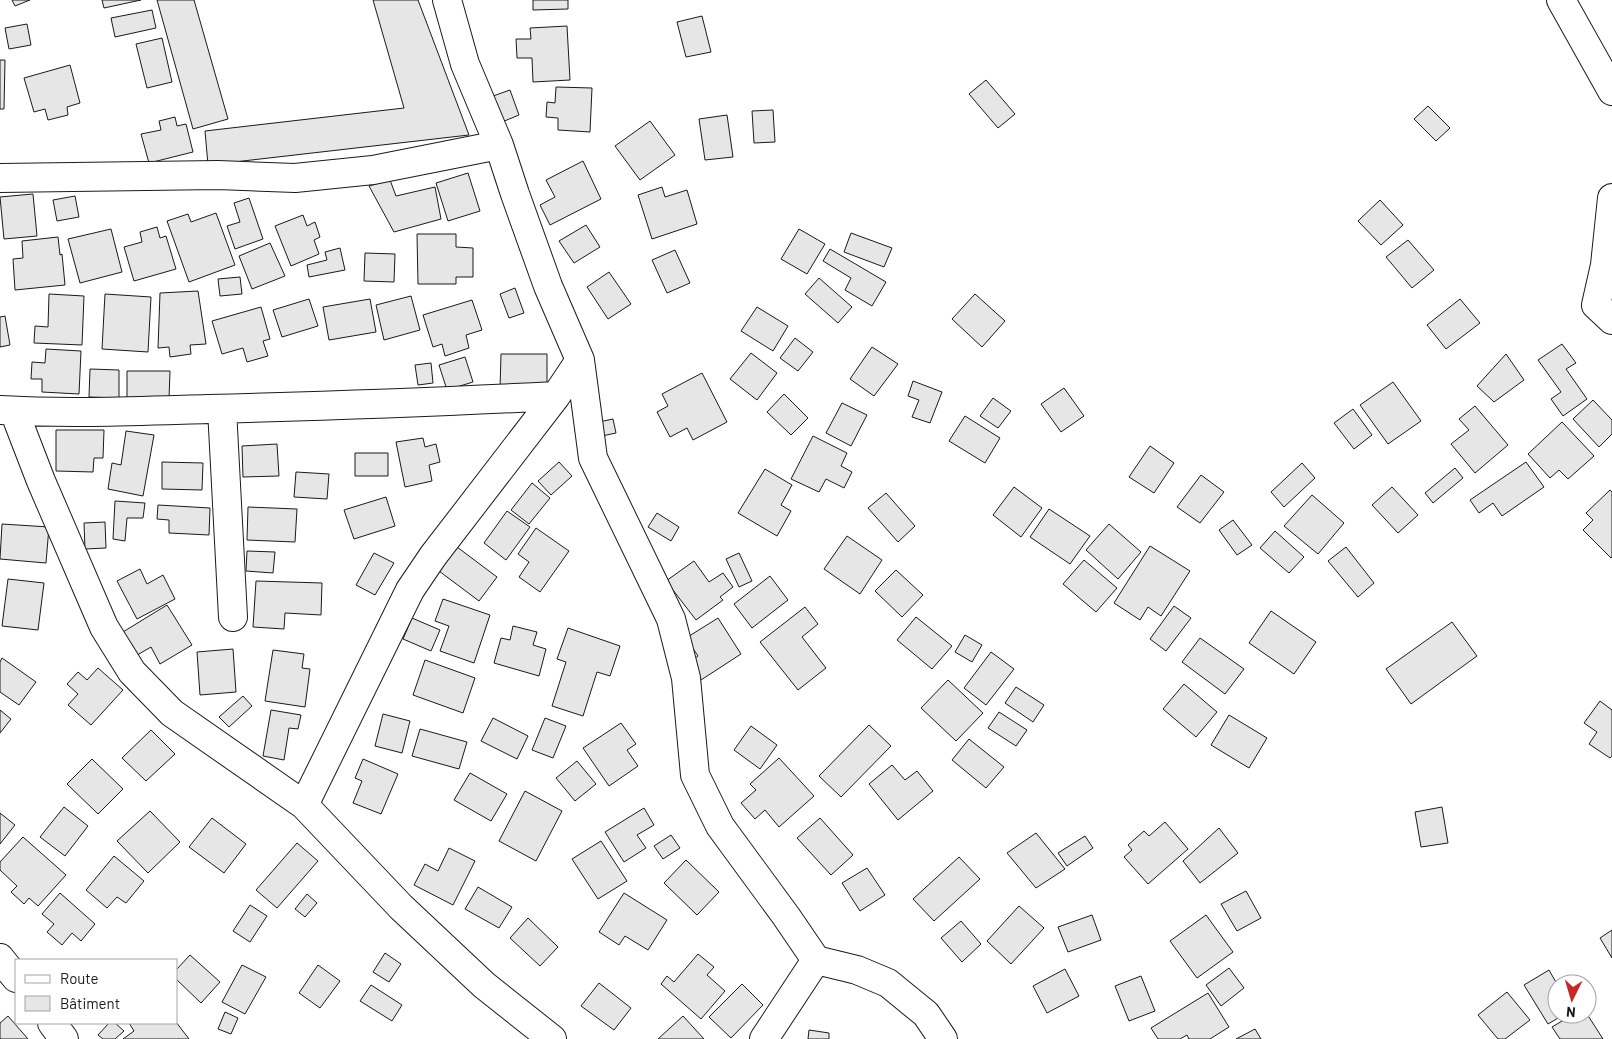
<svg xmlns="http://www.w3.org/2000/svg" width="1612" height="1039" viewBox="0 0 1612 1039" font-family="Barlow,sans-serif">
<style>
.building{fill:#e6e6e6;stroke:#1a1a1a}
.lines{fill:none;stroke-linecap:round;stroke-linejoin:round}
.minor-casing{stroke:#1a1a1a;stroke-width:30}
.minor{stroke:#fff;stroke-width:28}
</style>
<rect width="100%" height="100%" fill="#fff"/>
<path class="building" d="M12 0H30L15 6Z
M102 0H141L104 8Z
M157 0H194L228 119 193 129Z
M373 0H418L469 135 208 165 205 131 404 108Z
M533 0H568V9L533 10Z
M152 10 156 28 115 37 111 18Z
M702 16 711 52 686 57 677 22Z
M27 24 31 45 9 49 5 28Z
M567 26 570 80 533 82 532 58H517L516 39H531L530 28Z
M162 38 172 82 147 88 136 44Z
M0 60H5L4 109H0Z
M70 65 80 103 67 107 68 115 48 120 45 109 34 112 24 78Z
M986 80 1015 114 998 128 969 94Z
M556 87 592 88 590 132 558 130V118L546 117 547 102 555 103Z
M510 90 519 115 502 122 493 96Z
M1428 106 1450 128 1436 141 1414 119Z
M773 110 775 142 754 143 752 111Z
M727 115 733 157 705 160 699 119Z
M175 117 177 126 186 124 193 152 149 163 141 134 161 130 159 121Z
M650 121 675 155 640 180 615 146Z
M583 161 601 199 550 225 540 205 555 197 546 180Z
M468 173 480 211 448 221 436 183Z
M390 180 396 196 435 187 441 219 394 232 369 186Z
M662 187 665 197 687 190 697 224 652 239 638 195Z
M33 194 37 236 4 239 0 197Z
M75 196 79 217 57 221 53 200Z
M249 198 263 239 235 249 227 226 240 222 234 203Z
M1380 200 1403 225 1381 245 1358 221Z
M216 213 235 265 189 282 167 221 188 214 191 222Z
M303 215 307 226 315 222 320 237 314 240 319 254 291 266 275 226Z
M586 225 600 247 574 263 559 241Z
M157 227 160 238 166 236 176 269 134 281 124 247 142 242 140 232Z
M111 229 122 272 80 283 68 239Z
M799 229 825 244 807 274 781 259Z
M851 233 892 248 884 267 844 252Z
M417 234H456V247L473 248V277H456V284H418Z
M58 237 60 255 62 254 65 285 15 290 13 259 23 258 22 241Z
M1408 240 1434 270 1412 288 1386 257Z
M270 243 285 276 252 289 239 256Z
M340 248 345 270 309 277 307 265 327 260 325 252Z
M830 249 886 282 872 306 845 290 851 278 823 261Z
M675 250 690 283 667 293 652 260Z
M365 253 395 254 394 282 364 281Z
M609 272 631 304 608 319 587 287Z
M240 277 242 294 220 296 218 279Z
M819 278 852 307 838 323 805 294Z
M515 288 524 313 509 318 500 294Z
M198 291 206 344 190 345 191 354 170 357 169 347 158 348 160 293Z
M49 294 84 296 82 345 34 343 35 326 48 327Z
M105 294 151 297 148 352 102 349Z
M975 294 1005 321 982 347 952 319Z
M411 296 420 330 384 340 376 305Z
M309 299 318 326 282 337 273 310Z
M370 299 376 332 329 340 323 307Z
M1460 299 1480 323 1446 349 1427 325Z
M472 300 482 330 466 335 469 348 445 356 442 344 433 347 423 315Z
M261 307 270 339 263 341 268 356 247 362 243 348 222 354 212 321Z
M757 307 788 326 773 351 741 331Z
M5 316 10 345 0 347V317Z
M795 338 813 352 798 371 780 358Z
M1562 344 1576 363 1566 369 1587 399 1563 416 1551 399 1561 392 1538 360Z
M872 347 898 364 874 396 850 379Z
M46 349 81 351 79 394 42 392V379H31L32 362 45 363Z
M751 353 777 373 757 400 730 379Z
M501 354H547V389H500Z
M1506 354 1524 380 1494 402 1477 386Z
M465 357 473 382 447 390 439 365Z
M431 363 433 383 418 385 415 365Z
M90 369 119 370V398L89 397Z
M127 371H170L169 399 127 398Z
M702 373 727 422 693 440 687 428 670 437 657 412 668 406 662 394Z
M913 381 942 392 930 423 912 417 919 400 908 396Z
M1393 382 1421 421 1388 444 1360 405Z
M1064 388 1084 416 1061 432 1041 404Z
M784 394 808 418 791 435 767 412Z
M993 398 1011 411 998 428 980 416Z
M1593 400 1612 420V434L1599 447 1573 419Z
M842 403 867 415 851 446 826 433Z
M1475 406 1508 445 1475 473 1451 444 1469 430 1459 419Z
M1353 409 1372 435 1354 449 1334 423Z
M965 416 1000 438 985 463 949 441Z
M613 419 616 433 602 436 599 422Z
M1562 422 1594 456 1568 479 1559 470 1550 478 1528 454Z
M56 430H104L103 458H94L93 472 56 471Z
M126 431 154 435 143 496 108 489 112 463 121 465Z
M813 436 847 453 841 466 852 472 844 488 826 479 819 492 791 479Z
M423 438 425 447 436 444 440 462 429 465 432 481 405 487 396 442Z
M277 444 279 476 243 477 242 446Z
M1150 446 1174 463 1154 493 1129 477Z
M355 453H388V476H355Z
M162 462 203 463 202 490 162 489Z
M559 462 572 476 551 495 538 481Z
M1526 462 1544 487 1502 516 1493 503 1479 513 1470 500Z
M1302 463 1315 478 1284 507 1271 492Z
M1455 468 1463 478 1433 503 1425 493Z
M765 469 792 485 781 505 791 511 777 536 738 513Z
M296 472 329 474 327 499 294 497Z
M1201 475 1224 492 1200 523 1177 507Z
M532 483 550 498 529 524 511 510Z
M1014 487 1042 508 1021 537 993 515Z
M1392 487 1418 515 1398 533 1372 505Z
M1610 490 1612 492V557L1611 558 1583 530 1593 520 1586 513Z
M886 493 915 526 898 542 868 508Z
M1312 495 1344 523 1318 554 1284 526Z
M386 497 395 526 354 539 344 510Z
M115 501 145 503 143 518H127L125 541 113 539Z
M158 505 210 508 209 535 169 533V520L157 519Z
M248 507 297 509 295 542 247 540Z
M1049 509 1090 536 1070 564 1030 537Z
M507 511 530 527 506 560 484 543Z
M657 513 679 527 671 541 648 527Z
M1233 520 1252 545 1237 555 1219 530Z
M105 522 106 548 85 549 84 523Z
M2 524 49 527 46 563 0 559Z
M1109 524 1141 552 1118 579 1086 550Z
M536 528 569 551 540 592 519 577 529 562 518 554Z
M1275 531 1304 557 1289 573 1260 548Z
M847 536 882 560 860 594 824 569Z
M1150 546 1190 571 1161 616 1148 607 1140 620 1114 603Z
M457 547 497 577 479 601 439 571Z
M1346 547 1374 583 1358 597 1328 561Z
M247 551 275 552 273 573 246 571Z
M374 553 394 563 375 595 356 585Z
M739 553 752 581 739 587 726 559Z
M1084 560 1117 588 1096 612 1063 584Z
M694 561 709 582 723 573 733 587 720 597 723 600 696 620 666 581Z
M140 569 147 584 163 575 175 599 137 619 117 581Z
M896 570 923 595 902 617 875 591Z
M770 576 788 600 752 628 734 604Z
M8 579 44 583 38 630 2 626Z
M256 581 322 583 321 615 285 613 284 629 253 627Z
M443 599 490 615 474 663 440 651 449 626 435 621Z
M167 605 192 645 160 664 151 647 132 658 118 635Z
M1174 606 1191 618 1166 651 1150 639Z
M805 607 818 624 802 637 826 668 798 690 760 642Z
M1271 611 1316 642 1294 674 1249 643Z
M916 617 952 646 932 669 897 640Z
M412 618 440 630 431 651 403 639Z
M718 618 741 654 701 680 690 662 698 656 686 638Z
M1452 622 1477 656 1411 704 1386 669Z
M513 626 537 632 533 645 546 649 539 676 494 663 501 638 510 640Z
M568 628 620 646 610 676 597 672 583 716 552 706 566 662 557 659Z
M965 635 982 645 972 662 955 652Z
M1200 638 1244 669 1225 694 1182 662Z
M233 649 236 692 200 695 197 652Z
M273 650 304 654 302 668 310 669 305 707 265 701Z
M991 652 1014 669 986 705 964 688Z
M2 658 36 682 19 705 0 692V662Z
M425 660 475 678 463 713 413 695Z
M98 668 123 690 91 725 68 705 78 694 67 684 78 672 87 680Z
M948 680 983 713 956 741 921 708Z
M1184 684 1217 712 1196 737 1163 709Z
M1016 687 1044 705 1033 722 1005 703Z
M243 696 252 706 229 727 219 717Z
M1600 701 1612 710V756L1610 758 1589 744 1597 732 1584 723Z
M0 710 11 719 0 733Z
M271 710 301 715 298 729 289 728 284 760 263 756Z
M999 712 1027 730 1016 746 988 728Z
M383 714 410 721 402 753 375 746Z
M1229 715 1267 738 1249 768 1211 745Z
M493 718 528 736 517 759 481 741Z
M545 718 566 726 553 758 532 750Z
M621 723 636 744 627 750 638 766 609 786 583 748Z
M869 725 891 746 841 797 819 776Z
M751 726 777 745 760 769 734 750Z
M420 729 467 742 459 769 412 756Z
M151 730 175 754 146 781 122 758Z
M969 739 1004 767 986 788 952 760Z
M779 758 814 796 779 827 765 810 755 819 741 803 756 790 750 784Z
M92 759 123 789 98 814 67 784Z
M363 759 398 774 381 814 353 803 362 781 355 778Z
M577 761 596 784 575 801 556 778Z
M892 765 905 780 917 771 933 791 898 820 869 784Z
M470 773 507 794 491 821 454 800Z
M525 791 562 811 536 861 499 841Z
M64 807 88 826 65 856 40 837Z
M1442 807 1448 843 1421 847 1415 812Z
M644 808 654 825 637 835 646 848 624 862 605 832Z
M150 811 180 842 148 873 117 841Z
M0 813 15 825 0 844Z
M212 818 246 844 224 873 189 847Z
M820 818 853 855 831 875 797 838Z
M1165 822 1188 849 1148 884 1124 857 1132 850 1128 845 1144 831 1149 836Z
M1219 828 1238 853 1200 883 1183 861Z
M1036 833 1065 869 1036 888 1007 853Z
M671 835 680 848 663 859 654 846Z
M1085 836 1093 848 1067 866 1058 853Z
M23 837 66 875 38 906 29 898 24 904 11 892 17 886 0 870V862Z
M601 841 627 881 598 899 572 859Z
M297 843 318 861 277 908 256 890Z
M449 848 475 861 453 905 414 885 425 864 438 871Z
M114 856 144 881 126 903 117 897 107 908 86 890Z
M959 857 980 879 934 921 913 899Z
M686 860 719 892 697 915 664 883Z
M867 868 885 895 860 911 842 883Z
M478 887 512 907 499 928 465 909Z
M1246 891 1261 918 1237 931 1221 904Z
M60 893 95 924 81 941 72 933 62 945 47 932 54 924 42 914Z
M624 893 667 920 648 950 625 936 619 945 599 932Z
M307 894 317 903 305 917 295 909Z
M250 905 267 916 250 942 233 931Z
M1019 906 1044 928 1011 964 987 941Z
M1092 915 1101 940 1068 952 1058 927Z
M1206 915 1233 952 1197 978 1170 941Z
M528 918 558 947 540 966 510 938Z
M961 921 981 944 962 962 941 938Z
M1612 930V958L1600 938Z
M385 953 401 964 389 982 373 972Z
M698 954 714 967 707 975 725 991 701 1019 661 984 667 976 674 982Z
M190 955 220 982 201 1003 176 979V970Z
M242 965 266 977 245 1014 222 1002Z
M318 965 340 981 320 1008 299 993Z
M1229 968 1244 988 1221 1006 1206 985Z
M1065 969 1079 996 1047 1013 1033 986Z
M1549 970 1557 984V1014H1565L1548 1024 1524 985Z
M1141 976 1155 1011 1129 1021 1115 986Z
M599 983 631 1008 614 1030 581 1006Z
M742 984 763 1005 731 1038 709 1017Z
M371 985 402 1005 392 1021 360 1001Z
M1507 992 1530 1020 1505 1039H1498L1478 1015Z
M1208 993 1229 1027 1210 1039H1189L1187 1035 1180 1039H1158L1151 1028Z
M225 1012 238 1018 231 1034 218 1029Z
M1574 1014H1587L1603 1039H1560L1552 1027Z
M8 1016 28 1039H0V1023Z
M683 1016 704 1039H658Z
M176 1022 189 1039H123L134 1031 129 1023Z
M109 1023H115L124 1031 115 1039H103L98 1035Z
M1255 1029 1261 1039H1236Z
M809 1030 829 1033V1039H808Z"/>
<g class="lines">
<defs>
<path id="minor" d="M447 0 465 64 499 145 515 194 548 286 580 360 593 458 671 619 686 678 695 775 720 826 786 916 816 960 857 970 888 983 926 1014 943 1039
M1561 0 1612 91
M0 178 218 175 295 178 373 170 499 145
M1612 198 1605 265 1596 305 1612 320
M222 409 233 617
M0 410C69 414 139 411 208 409 324 406 440 402 556 396
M14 411 41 481 104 627 132 672 172 713 304 805
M0 958 16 978
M52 1023 64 1039
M552 1039 484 985 401 907 304 805 410 590 433 556 556 396 580 360
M764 1039 816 960"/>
</defs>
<use href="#minor" class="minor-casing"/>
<use href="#minor" class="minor"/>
</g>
<rect x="15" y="959" width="162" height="65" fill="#ffffff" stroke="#a3a3a3"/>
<rect x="25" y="975" width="25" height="8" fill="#ffffff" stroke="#a3a3a3"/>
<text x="60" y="984" font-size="15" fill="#1a1a1a">Route</text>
<rect x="25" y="996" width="25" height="15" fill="#e6e6e6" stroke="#a3a3a3"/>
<text x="60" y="1009" font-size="15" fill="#1a1a1a">Bâtiment</text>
<g transform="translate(1572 999) rotate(185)"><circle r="24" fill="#ffffff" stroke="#a3a3a3"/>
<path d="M0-4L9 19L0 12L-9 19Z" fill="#c62828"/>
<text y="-8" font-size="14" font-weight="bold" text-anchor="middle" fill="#1a1a1a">N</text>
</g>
</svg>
